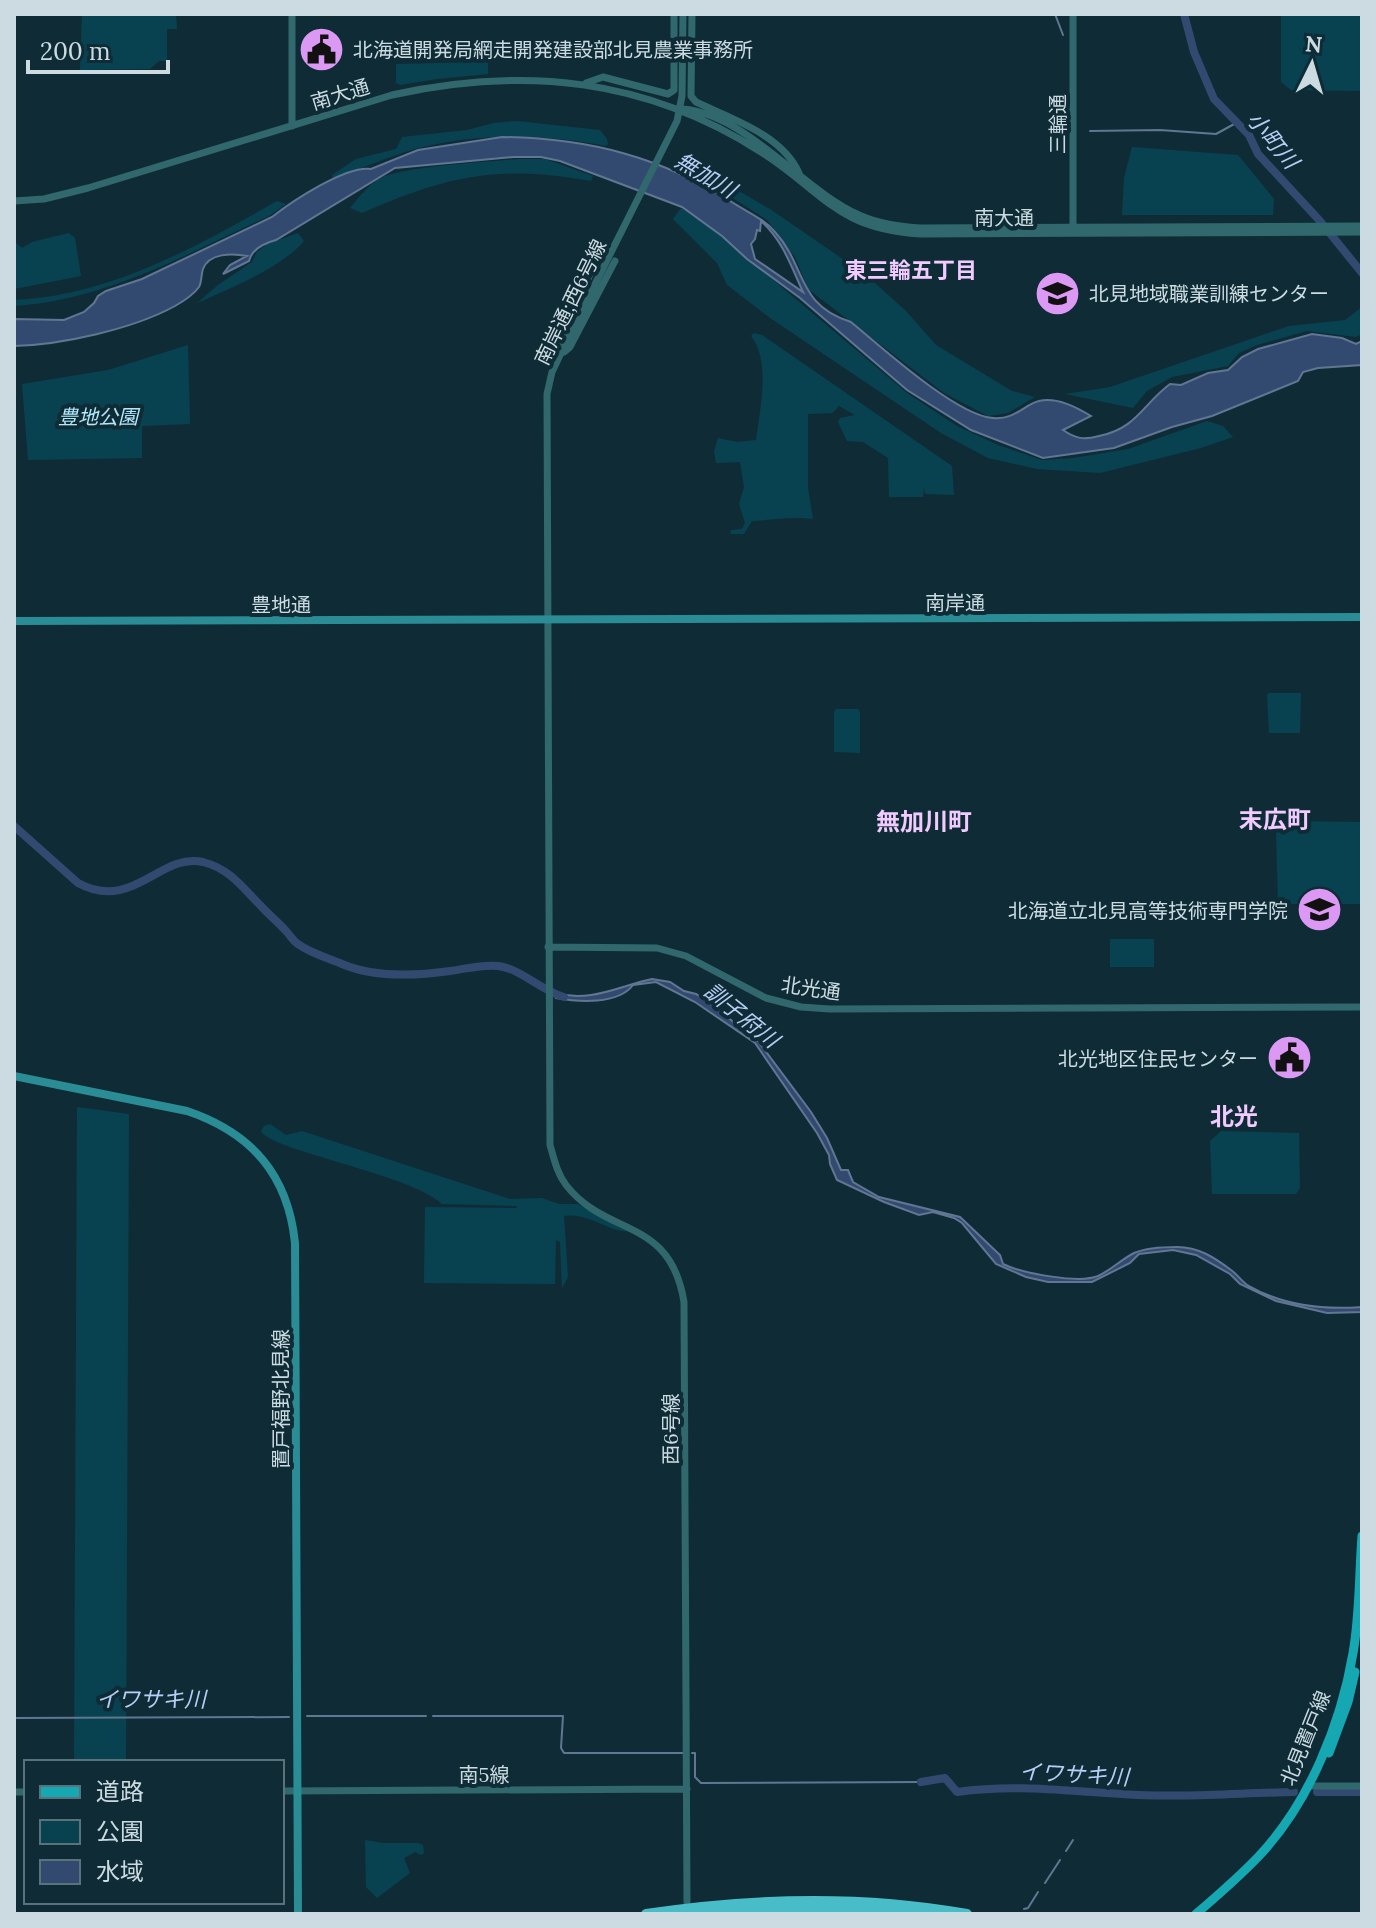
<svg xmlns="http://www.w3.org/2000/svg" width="1376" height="1928" viewBox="0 0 1376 1928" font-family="Lora,'Noto Sans JP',serif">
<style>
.green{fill:#084251}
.water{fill:#334a70;stroke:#617692;stroke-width:2;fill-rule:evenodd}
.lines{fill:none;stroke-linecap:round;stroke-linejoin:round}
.stream{stroke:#617692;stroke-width:2}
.river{stroke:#334a70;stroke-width:8}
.tertiary{stroke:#31686d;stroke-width:7}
.secondary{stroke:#2a8c94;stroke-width:8}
.primary{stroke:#16a8b2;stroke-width:9}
.motorway{stroke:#48bdc7;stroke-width:10}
.labels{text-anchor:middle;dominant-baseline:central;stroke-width:8;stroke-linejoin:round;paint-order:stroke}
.poi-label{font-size:20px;fill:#cbdbe1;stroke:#0f2c36;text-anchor:start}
.street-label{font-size:20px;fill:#cbdbe1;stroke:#0f2c36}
.park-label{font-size:20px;font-style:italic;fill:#b2e7fa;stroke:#0f2c36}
.water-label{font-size:22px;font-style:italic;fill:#b6cef5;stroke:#0f2c36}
.neighbourhood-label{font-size:22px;font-weight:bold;fill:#f1cbfe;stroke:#0f2c36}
.quarter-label{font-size:24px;font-weight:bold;fill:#f1cbfe;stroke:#0f2c36}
</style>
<rect width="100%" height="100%" fill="#0f2c36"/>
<path class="green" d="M82 14H176L177 29H167V61H159L150 69 80 70Z
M1281 15H1362V91L1291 90 1281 82Z
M488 62V74L437 79 400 85 396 83V64Z
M517 121 600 130 607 139 608 144 606 146C543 134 478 132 415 149 387 157 361 169 333 178L332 175 356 159 396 149 402 137 467 130 494 123Z
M1132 147 1238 155 1274 199 1273 215H1122L1124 178Z
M518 159H545L593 176 591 181C500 164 446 176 362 213L350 208C359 197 369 184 381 178 404 166 489 162 518 159Z
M706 181 725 183 770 209 866 275 906 311 936 345 1012 391 1035 397 1008 413 988 416 944 393 808 289 795 257 767 220Z
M277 201 286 204 269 216C186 254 107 300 14 306V300C109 296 196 247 277 201Z
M681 208 714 230 907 393 957 426 998 445 1042 460 1073 458 1128 449 1207 421 1223 426 1233 437 1201 448 1100 473 1037 469 988 458 941 433 773 320 727 285 717 263 673 219Z
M69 233 75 238 81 276 14 289V241L22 248 32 242Z
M298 233 304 241C281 268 229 289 197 303L218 285 252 262 256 253 267 244Z
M1362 307V334L1356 337 1307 331 1257 345 1239 353 1228 366 1172 377 1147 391 1133 408 1065 394 1110 387 1289 326 1345 320Z
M754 333 762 335 952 466 954 495 925 494 924 488 923 497H889L888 458 863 442 847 441 838 422 840 418 855 415 839 406 832 413 808 414V488L813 519C791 516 773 520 752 521L744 534H730L731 530 742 529 745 523 739 504 744 487 740 462 716 463 714 451 718 438 737 442 756 440C760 409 771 361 751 336Z
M188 345 190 424 142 426V458L28 460 22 384 108 370Z
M1269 693H1301L1300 733H1269L1267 695Z
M836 709H858L860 712V753L834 752V712Z
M1288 821 1362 822 1360 904H1278L1276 832Z
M1110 939H1154V967H1110Z
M77 1107 129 1114 126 1762H74Z
M270 1124 286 1135 302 1131 510 1199 542 1198 559 1204H578L630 1231C610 1234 591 1212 564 1216L568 1277 562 1288 560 1242 556 1240 555 1284 424 1283 425 1207 517 1208 516 1206 442 1204C408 1173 271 1151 261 1131L264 1126Z
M1221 1131 1299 1133 1300 1188 1296 1194H1212L1210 1141Z
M365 1840 383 1843H418L423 1845 424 1853 421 1855 415 1852 404 1858 410 1873 377 1898 366 1887Z"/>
<path class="water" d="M502 137C588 138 662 157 735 204 749 213 764 219 775 232 807 267 796 305 851 322 881 347 957 416 993 418 1015 420 1025 404 1039 401 1057 397 1076 407 1091 416L1063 430C1076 439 1084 440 1099 436 1136 429 1143 404 1170 384L1181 385 1208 373 1228 370 1242 357 1258 349 1312 334 1342 338 1356 344 1362 341V365L1318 368 1303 372 1298 381 1212 416 1172 427 1114 448 1043 458 971 430 907 390 800 298 747 259 722 236 682 207 560 161 541 157H514L395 168 276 240C265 243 252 248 249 261L223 274 230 265 247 256C232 253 209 253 203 269 201 274 202 282 199 287 194 294 182 302 175 306 133 329 61 345 14 346V319L64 320 84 312 94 303 98 296 106 291 142 279 272 217C291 202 346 165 371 169L418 150ZM761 221C783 241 791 266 803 292L755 259 751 244 755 239 757 230 760 231Z
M652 979 670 982 684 991 696 994 720 1009 734 1023 752 1033 811 1112 827 1138 841 1170H848L853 1182 879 1197 960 1217 1000 1255 1003 1264C1021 1273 1079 1284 1098 1276 1111 1270 1122 1259 1134 1253 1146 1248 1164 1247 1177 1247 1199 1247 1215 1258 1231 1270 1238 1275 1242 1282 1249 1286 1284 1306 1323 1310 1362 1307V1312L1327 1313 1276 1301 1240 1284 1230 1274 1196 1255 1173 1250 1139 1254 1130 1263 1092 1282H1048L1026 1277 996 1264 962 1223 954 1218 933 1212 919 1215 884 1202 837 1180 830 1164 829 1155 817 1133 755 1043 695 1002 656 982 633 985C618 1005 578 1002 556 998V993C590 1003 619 986 652 979Z"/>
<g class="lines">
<path class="stream" d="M1055 14 1063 35
M1090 131 1160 130 1216 134 1236 123
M307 1716H426
M433 1716H563L561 1748 564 1753H683
M14 1718 289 1717
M692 1753H695V1777L701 1783 921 1782
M1109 1795 1110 1793
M1066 1851 1073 1840
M1045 1883 1060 1860
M1024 1909 1028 1908 1038 1892"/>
<path class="river" d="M1184 14 1194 52 1214 99 1249 135 1258 154 1320 221 1362 273
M14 826 78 883C133 913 160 852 203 862 230 869 242 887 260 905 268 914 278 922 286 931 290 935 293 941 298 944 310 953 328 958 342 964 375 978 415 976 450 971 466 969 482 964 498 966 522 969 541 991 564 997
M921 1782 945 1778 957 1792C1016 1784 1064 1791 1122 1794 1179 1798 1237 1793 1294 1792
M1317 1792H1362"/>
<path class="tertiary" d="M292 14V126
M683 14 682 96 677 121 573 328 552 372 547 394 550 1145C554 1159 557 1173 566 1185 607 1238 670 1216 684 1302L687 1902
M692 14 691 96 696 102C732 119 782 135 799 173
M1073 14V231
M586 83 603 77 668 94 674 90V14
M683 109C748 115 802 190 859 215 879 224 898 226 920 228L1362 226
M14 201 44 199 88 188 392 95C525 66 645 78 761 152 824 192 836 229 920 234L1362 232
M564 352 570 347 615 261
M560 353 558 343 600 253
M548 947 657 948 686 956 766 998 801 1007 830 1009 1362 1007
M1307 1786H1362
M282 1791 687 1789
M14 1792H26"/>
<path class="secondary" d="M14 621 1362 617
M14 1076 187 1111C252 1133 288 1175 295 1243L298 1914"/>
<path class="primary" d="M1329 1753 1348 1702 1355 1672
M1196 1914C1217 1896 1239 1877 1259 1856 1309 1803 1341 1724 1353 1653 1360 1614 1359 1575 1362 1536"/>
<path class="motorway" d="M646 1914C753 1898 861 1895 967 1914
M694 1914C769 1905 846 1907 921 1914"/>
</g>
<defs>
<symbol id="civic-disc" viewBox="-11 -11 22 22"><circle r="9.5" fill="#dc99f4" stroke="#0f2c36"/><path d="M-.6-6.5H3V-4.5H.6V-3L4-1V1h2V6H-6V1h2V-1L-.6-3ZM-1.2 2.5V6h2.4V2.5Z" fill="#111"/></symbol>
<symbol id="university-disc" viewBox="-11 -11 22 22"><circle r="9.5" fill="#dc99f4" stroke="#0f2c36"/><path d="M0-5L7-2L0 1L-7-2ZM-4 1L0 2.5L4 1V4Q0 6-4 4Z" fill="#111"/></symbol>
</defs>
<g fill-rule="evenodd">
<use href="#civic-disc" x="296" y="24" width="51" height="51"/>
<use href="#university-disc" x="1032" y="268" width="51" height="51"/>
<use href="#university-disc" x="1294" y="884" width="51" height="51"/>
<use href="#civic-disc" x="1264" y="1032" width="51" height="51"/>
</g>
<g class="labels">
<g class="poi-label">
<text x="353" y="49">北海道開発局網走開発建設部北見農業事務所</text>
<text x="1089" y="293">北見地域職業訓練センター</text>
<text x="1288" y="910" text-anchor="end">北海道立北見高等技術専門学院</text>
<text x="1258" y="1058" text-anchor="end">北光地区住民センター</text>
</g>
<g class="street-label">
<text transform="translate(340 94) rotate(-17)">南大通</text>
<text transform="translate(1057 124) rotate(-90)">三輪通</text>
<text x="1004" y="217">南大通</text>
<text transform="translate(570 302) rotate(-64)">南岸通;西6号線</text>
<text x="955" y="602">南岸通</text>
<text x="281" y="604">豊地通</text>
<text transform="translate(811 988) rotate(8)">北光通</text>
<text transform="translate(280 1399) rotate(-90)">置戸福野北見線</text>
<text transform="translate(670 1429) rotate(-90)">西6号線</text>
<text transform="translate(1305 1738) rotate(-68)">北見置戸線</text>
<text x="484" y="1774">南5線</text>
</g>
<g class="park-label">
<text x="98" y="416">豊地公園</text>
</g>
<g class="water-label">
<text transform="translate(1273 140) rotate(50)">小町川</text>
<text transform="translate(706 175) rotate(31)">無加川</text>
<text transform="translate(742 1015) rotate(39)">訓子府川</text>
<text x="151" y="1699">イワサキ川</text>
<text transform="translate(1074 1774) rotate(3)">イワサキ川</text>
</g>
<g class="neighbourhood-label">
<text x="911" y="270">東三輪五丁目</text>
</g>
<g class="quarter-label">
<text x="1275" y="819">末広町</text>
<text x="924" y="821">無加川町</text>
<text x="1234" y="1116">北光</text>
</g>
</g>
<rect width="1376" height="1928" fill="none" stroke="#cbdbe1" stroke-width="32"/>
<rect x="24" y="1760" width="260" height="144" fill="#0f2c36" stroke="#5a727a" stroke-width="2"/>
<rect x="40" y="1786" width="40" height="12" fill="#16a8b2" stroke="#5a727a" stroke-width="2"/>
<text x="96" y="1800" font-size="24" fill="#cbdbe1">道路</text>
<rect x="40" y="1820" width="40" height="24" fill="#084251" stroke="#5a727a" stroke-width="2"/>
<text x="96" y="1840" font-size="24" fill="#cbdbe1">公園</text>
<rect x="40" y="1860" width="40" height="24" fill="#334a70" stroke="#5a727a" stroke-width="2"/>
<text x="96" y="1880" font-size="24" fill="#cbdbe1">水域</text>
<g transform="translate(1312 64) rotate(5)" stroke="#0f2c36" stroke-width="6" paint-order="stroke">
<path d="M0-6L14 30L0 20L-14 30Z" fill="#cbdbe1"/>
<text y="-12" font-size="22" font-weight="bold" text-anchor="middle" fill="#cbdbe1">N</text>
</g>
<path d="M28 60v12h140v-12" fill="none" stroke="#cbdbe1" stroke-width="4"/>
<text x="40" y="60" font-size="24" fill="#cbdbe1" stroke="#0f2c36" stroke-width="6" paint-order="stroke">200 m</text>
</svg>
